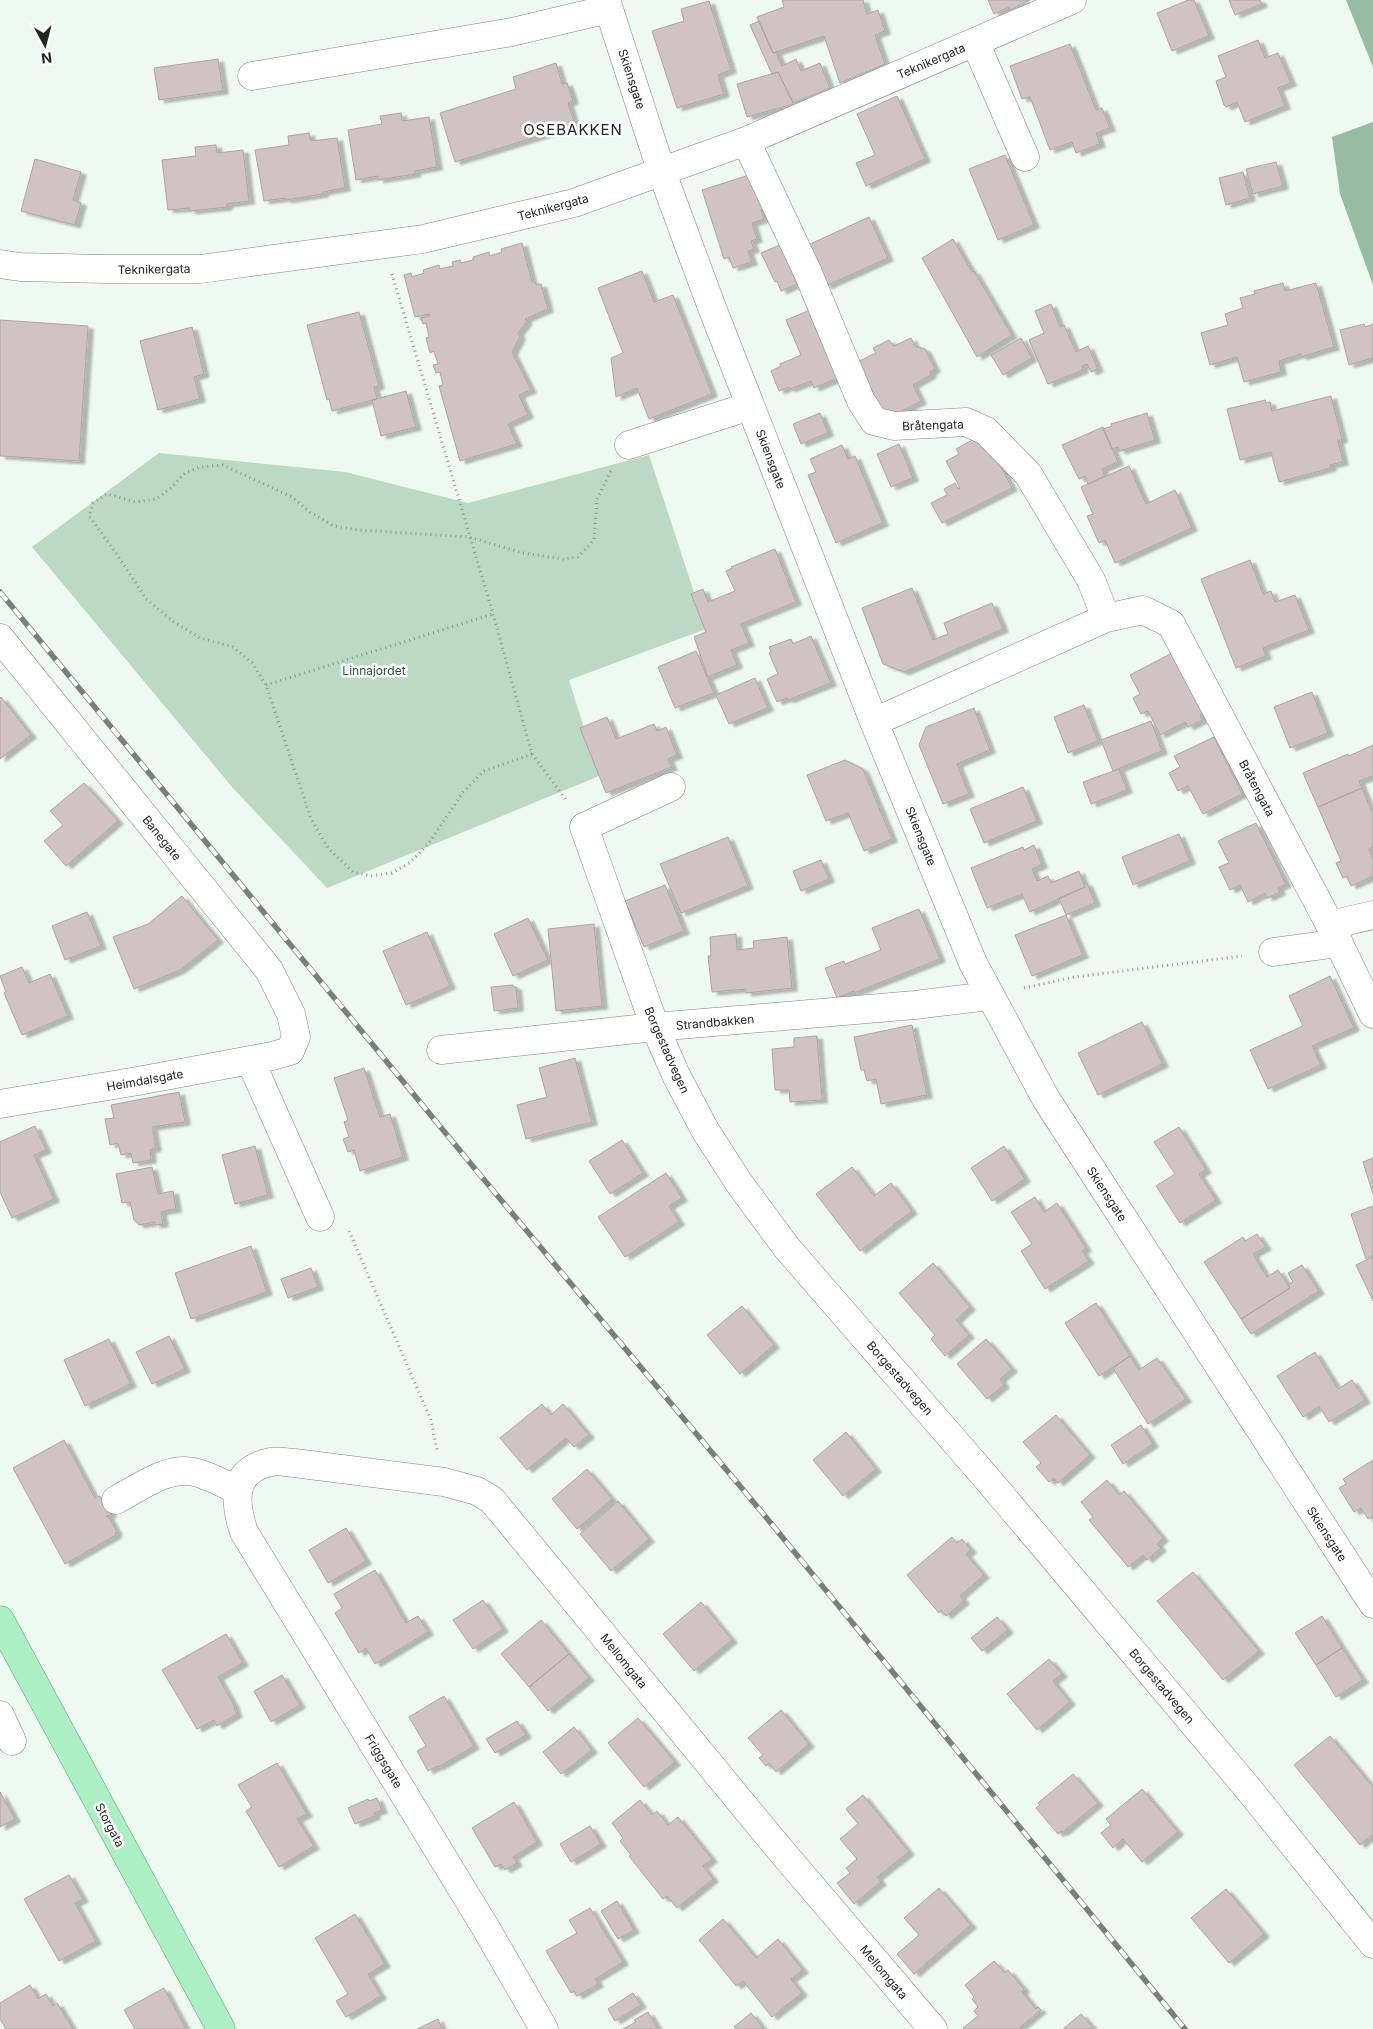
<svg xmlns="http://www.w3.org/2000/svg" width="1373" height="2029" viewBox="0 0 1373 2029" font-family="Inter,sans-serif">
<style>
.green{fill:#bbd9c3}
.water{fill:#97bca1}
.building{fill:#d1c3c4;stroke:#afa2a3;filter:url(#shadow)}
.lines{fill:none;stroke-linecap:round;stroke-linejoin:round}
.minor-casing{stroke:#7b857d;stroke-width:29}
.major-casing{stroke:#58a272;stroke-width:29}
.path{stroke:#8c948e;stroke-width:3;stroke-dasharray:1 4;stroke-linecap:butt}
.minor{stroke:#fff;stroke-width:28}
.major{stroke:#acefc4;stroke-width:28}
.rail-casing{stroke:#79807b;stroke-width:5.5}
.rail{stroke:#fff;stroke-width:4;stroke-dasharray:11;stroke-linecap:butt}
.labels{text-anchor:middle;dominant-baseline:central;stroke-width:5;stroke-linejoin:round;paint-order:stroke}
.street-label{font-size:12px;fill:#222623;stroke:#fff}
.park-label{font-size:12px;fill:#215a37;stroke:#fff}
.quarter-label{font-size:15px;letter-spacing:1px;fill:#222623;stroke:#fff}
</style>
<defs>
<filter id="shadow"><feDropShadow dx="5.5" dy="3" stdDeviation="1" flood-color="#0004"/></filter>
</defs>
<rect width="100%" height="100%" fill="#eef9f1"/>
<path class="green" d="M159 453 345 472 468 503 649 455 706 629 569 680 599 776 327 888 233 788 32 547Z"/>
<path class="water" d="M1346 0H1373V67Z
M1373 122V285L1340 194 1332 137Z"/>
<path class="building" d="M782 0H863L867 14 878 10 885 31 875 35 885 64 840 83 824 36 773 53 757 17 784 7Z
M988 0H1030L1010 10 1009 7 994 14Z
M1188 0H1194L1209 36 1172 51 1157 13Z
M1229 0H1260L1262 4 1235 15Z
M709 1 731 70 718 75 724 94 677 108 652 31 684 21 681 9Z
M759 21 773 53 776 52 782 66 796 59 801 71 820 63 830 88 793 103 778 72 772 74 750 25Z
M1258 40 1265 58 1278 53 1291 83 1278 88 1285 106 1245 122 1237 102 1226 107 1224 105 1216 81 1226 77 1218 56Z
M1070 44 1096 110 1102 108 1110 128 1096 133 1100 144 1076 153 1072 142 1050 150 1030 97 1022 99 1010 66Z
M218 59 223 91 159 100 154 68Z
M556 63 562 84 567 83 573 101 568 103 575 125 455 162 440 113 516 89 513 77Z
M778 72 794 104 747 117 737 84Z
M897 96 925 159 866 186 856 163 875 155 857 114Z
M401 113 402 121 429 117 437 167 415 171V174L378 180V176L356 180 348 130 382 124 380 116Z
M309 133 311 141 337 138 345 188 323 192V194L286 200V198L264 201 255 150 289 145 288 136Z
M216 145 217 153 243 150 249 201 227 204V207L190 211V208L168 210 162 160 196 156 195 147Z
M1005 155 1034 225 998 240 969 169Z
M35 159 81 172 73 200 81 203 75 225 21 211Z
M1276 162 1283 186 1253 194 1246 169Z
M1243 172 1250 198 1226 205 1219 178Z
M749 175 756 196 759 195 764 209 761 210 764 219 752 223 757 239 751 241 754 249 748 251 752 262 733 268 729 257 724 259 702 190Z
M869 217 888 258 826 286 808 245Z
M953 239 972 272 974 271 1012 335 977 357 922 258Z
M522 243 532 282H535L536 285 541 284 548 309 525 319 527 321 518 333 520 337 512 352 531 390 519 395 528 415 508 424 517 444 460 461 439 386 443 385 440 372 436 373 433 365 438 364 434 351 430 353 426 338 429 337 426 323 423 324 421 318 430 316 429 314 415 317 404 275 411 273 412 277 424 273 423 270 439 265 440 269 453 266 452 262 460 260 461 263 473 260V257L489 252 490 256 502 252 501 249Z
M782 244 795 273 793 274 797 284 781 291 777 281 775 282 761 253Z
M642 271 654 302 673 295 712 394 649 419 637 388 616 397 611 358 623 353 598 288Z
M1283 283 1285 291 1316 283 1334 347 1301 357V354L1279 361 1281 372 1244 382 1237 357 1210 365 1201 333 1228 325 1225 314 1243 308 1240 298 1255 294 1254 291Z
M1051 304 1060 327 1064 325 1076 352 1088 346 1098 369 1091 372 1087 364 1082 366 1083 370 1048 384 1029 340 1044 333 1035 311Z
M815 308 843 376 814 388 811 381 790 389 789 387 779 391 771 371 781 366 780 364 801 355 786 320Z
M359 312 379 386 374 387 377 399 332 411 329 399 327 400 307 325Z
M0 320 88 326 79 461 0 456Z
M1364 324 1365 327 1373 324V358L1349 365 1340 330Z
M192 327 204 374 194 377 200 399 158 410 140 341Z
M911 338 915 346 925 349 935 369 930 372 931 375 913 385 921 401 886 419 857 362 876 353 873 348 889 340 894 346Z
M1021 338 1032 358 1003 375 991 355Z
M406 391 416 427 381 436 372 400Z
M1331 396 1342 439 1338 441 1343 462 1330 465 1331 468 1279 482 1271 452 1240 460 1227 409 1265 400 1266 403 1270 402 1272 411Z
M820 413 828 433 801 444 793 424Z
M1147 413 1155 440 1120 451 1118 447 1112 449 1103 429 1112 426 1111 424Z
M1103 427 1118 462 1102 469 1105 476 1088 484 1085 476 1079 479 1062 445Z
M976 438 979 444 987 440 1012 488 942 523 931 503 947 495 944 489 955 483 958 489 960 488 946 461 959 454 956 449Z
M899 444 913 478 891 487 877 454Z
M842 445 848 459 855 456 883 523 836 543 808 475 816 472 810 459Z
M1129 466 1146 504 1175 490 1192 528 1115 563 1105 540 1099 543 1087 516 1093 514 1081 487Z
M775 549 796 602 741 624 749 643 731 650 737 665 708 677 694 637 706 632 691 594 703 589 708 602 735 591 726 571 732 568 731 567Z
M1250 560 1263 594 1271 591 1275 602 1295 595 1309 630 1263 648 1266 656 1236 668 1201 579Z
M912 588 933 640 948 634 944 623 992 603 1003 629 904 672 883 664 862 608Z
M811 636 831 683 788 700 787 698 777 702 767 679 778 674 769 653 771 652 769 647 791 639 793 644Z
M696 651 714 693 675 708 658 667Z
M1174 652 1204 713 1200 715 1202 720 1188 727 1185 722 1160 735 1148 711 1141 714 1133 698 1140 694 1130 675Z
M755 678 768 708 729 724 716 695Z
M1312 692 1328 733 1290 748 1274 707Z
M1 697 31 735 0 759V698Z
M1084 705 1098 741 1068 753 1054 717Z
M974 708 990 750 957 764 969 794 943 804 919 745 926 727Z
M607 717 616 739 654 724 657 731 666 727 677 755 668 759 672 767 606 793 580 728Z
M1151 721 1162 751 1113 771 1101 740Z
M1214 737 1242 794 1203 814 1188 786 1178 791 1169 773 1180 767 1174 756Z
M1373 745V776L1359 781 1362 788 1318 807 1303 773 1348 754 1349 756Z
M845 760 863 769 892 839 864 851 848 813 826 821 807 775Z
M1119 769 1127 790 1091 804 1083 782Z
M84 783 118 821 66 866 44 841 63 825 50 811Z
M1023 787 1037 821 984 843 970 809Z
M1362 788 1373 814V847L1369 849 1373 858V876L1351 886 1347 876 1343 878 1336 863 1341 861 1318 807Z
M1256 823 1286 884 1278 888 1280 892 1267 898 1265 893 1248 902 1240 885 1230 890 1219 867 1229 863 1218 841Z
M1179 834 1190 861 1133 885 1122 857Z
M728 837 748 886 681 913 660 864Z
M1034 845 1042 865 1032 869 1037 881 1048 876 1051 883 1079 871 1085 887 1030 912 1022 894 987 908 971 868 1023 847 1024 850Z
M821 860 829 879 801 891 793 871Z
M1087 883 1095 903 1066 915 1059 898 1085 887 1084 884Z
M665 885 684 931 644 947 625 901Z
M182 896 218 940 180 970 134 989 113 937 148 924Z
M919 909 940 959 854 993V991L837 998 825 968 844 961 845 964 881 950 872 928Z
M87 912 101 946 65 960 52 926Z
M1066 915 1083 955 1032 976 1015 935Z
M528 918 548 960 513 976 494 934Z
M594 924 602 1006 556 1011 548 929Z
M427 932 450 986 406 1005 383 951Z
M736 934 737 950 754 948 753 941 787 937 792 988 746 993V989L712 992 708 956H711L710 937Z
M22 967 29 983 50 974 68 1016 22 1035 4 993 6 992 0 976Z
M1330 976 1354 1028 1312 1046 1321 1065 1268 1089 1250 1050 1303 1026 1289 996Z
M513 985V987H516L518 1008 494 1011 491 987Z
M1142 1022 1163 1064 1098 1095 1078 1053Z
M912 1025 927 1095 881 1104 876 1079 867 1081 864 1070H861L854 1037Z
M817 1036 822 1100 790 1102 789 1090H775L772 1049 794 1047V1038Z
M575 1058 592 1122 526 1139 517 1105 547 1097 539 1068Z
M364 1068 380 1117 390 1114 403 1157 360 1171 354 1150 348 1152 343 1139 349 1137 344 1122 348 1120 334 1078Z
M179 1092 185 1122 152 1127 156 1148 150 1150 151 1160 133 1163 131 1153 121 1155 118 1143 110 1145 105 1119 114 1118 111 1105Z
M35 1126 46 1150 34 1155 54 1199 12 1218 0 1192V1142Z
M1179 1127 1206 1170 1199 1174 1216 1200 1180 1223 1156 1186 1175 1174 1154 1142Z
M622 1140 643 1173 610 1194 589 1161Z
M255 1146 268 1195 235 1204 222 1155Z
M1004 1146 1025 1179 992 1201 971 1168Z
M1373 1158V1194L1363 1162Z
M152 1167 158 1194 173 1191 176 1209 161 1212 163 1224 155 1225V1222L139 1225 134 1220 130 1202 122 1203 116 1174Z
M852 1167 874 1196 891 1183 912 1211 860 1251 816 1194Z
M666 1173 682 1198 669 1206 679 1222 625 1257 598 1217Z
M1035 1197 1044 1212 1057 1203 1086 1248 1082 1251 1089 1261 1045 1289 1021 1251 1032 1244 1011 1212Z
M1373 1206V1255L1366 1259 1351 1214Z
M1257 1234 1266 1247 1253 1254 1267 1277 1278 1270 1290 1288 1241 1319 1204 1262 1243 1237 1245 1241Z
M251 1246 267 1292 191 1319 175 1273Z
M1373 1257V1301L1356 1265Z
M933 1263 970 1307 956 1320 969 1335 945 1356 931 1339 935 1335 899 1293Z
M1302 1265 1319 1291 1251 1334 1241 1319 1290 1288 1288 1285 1293 1282 1288 1273Z
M311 1268 318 1287 288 1298 281 1279Z
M1096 1303 1130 1356 1099 1376 1065 1323Z
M742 1306 774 1345 740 1374 707 1335Z
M169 1336 185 1369 152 1384 136 1352Z
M109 1339 131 1384 85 1406 64 1360Z
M986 1339 1012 1369 1000 1379 1004 1385 987 1399 957 1364Z
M1315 1352 1338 1389 1352 1380 1365 1400 1329 1422 1319 1406 1303 1417 1277 1376Z
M1130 1356 1139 1370 1157 1358 1186 1399 1148 1424 1113 1368Z
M542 1404 551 1415 563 1404 589 1435 574 1447 566 1438 527 1470 500 1438Z
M1056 1415 1090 1455 1058 1483 1054 1478 1049 1482 1036 1467 1041 1463 1023 1442Z
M1141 1425 1153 1444 1123 1464 1111 1445Z
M846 1432 876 1469 843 1496 813 1460Z
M64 1440 95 1498 100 1496 111 1514 106 1517 108 1516 117 1532 115 1533 116 1535 65 1564 13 1468Z
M1373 1460V1516L1368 1519 1361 1508 1354 1512 1339 1488 1346 1484 1343 1479Z
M587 1469 612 1499 577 1529 552 1499Z
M1107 1480 1119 1495 1124 1491 1163 1538 1157 1544 1161 1548 1147 1560 1143 1555 1128 1567 1089 1520 1093 1517 1081 1502Z
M618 1501 649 1539 611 1571 580 1534Z
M346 1528 366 1561 328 1583 309 1550Z
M952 1537 957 1543 962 1539 971 1550 966 1554 984 1575 960 1596 964 1601 946 1616 941 1610 939 1613 907 1575Z
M375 1570 406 1623 418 1616 428 1632 375 1664 366 1648 359 1653 335 1613 342 1608 334 1594Z
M1193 1572 1259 1651 1223 1680 1157 1601Z
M483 1600 503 1629 473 1649 453 1620Z
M701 1602 732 1640 694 1671 663 1634Z
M1322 1616 1342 1648 1316 1665 1295 1633Z
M997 1617 1008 1630 982 1651 971 1638Z
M541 1620 569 1654 529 1687 501 1654Z
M226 1634 243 1663 218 1677 235 1707 234 1708 237 1714 217 1726 214 1720 197 1729 162 1670Z
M1342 1648 1363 1680 1336 1697 1316 1665Z
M569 1654 589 1678 548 1711 529 1687Z
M1049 1659 1062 1674 1053 1681 1070 1702 1037 1730 1007 1694Z
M282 1675 300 1705 271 1722 254 1691Z
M444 1696 474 1746 438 1767 437 1766 428 1771 417 1751 426 1746 409 1717Z
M781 1710 809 1744 776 1772 769 1763 766 1766 759 1758 763 1755 748 1738Z
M638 1718 675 1762 644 1787 608 1743Z
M517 1721 526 1735 495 1753 486 1739Z
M574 1727 592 1750 561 1774 543 1752Z
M1330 1736 1373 1787V1834L1360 1845 1294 1765Z
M277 1763 307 1814 297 1819 314 1846 279 1867 246 1811 252 1807 238 1785Z
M1073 1774 1098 1803 1062 1833 1061 1831 1058 1834 1036 1808 1040 1805 1038 1803Z
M1142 1789 1178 1832 1142 1862 1123 1839 1113 1848 1101 1833 1111 1825 1106 1819Z
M0 1792 15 1819 0 1827Z
M863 1795 909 1852 877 1877 881 1882 854 1904 837 1883 850 1873 846 1868 857 1859 840 1839 858 1824 846 1809Z
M377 1798 382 1810 374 1813 375 1816 355 1824 348 1808 368 1799 369 1801Z
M640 1800 652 1815 657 1811 668 1825 678 1817 712 1859 703 1866 713 1879 677 1908 667 1896 663 1899 629 1856 631 1855 620 1841 623 1838 612 1823Z
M514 1802 537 1842 513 1857 517 1863 505 1870 501 1864 495 1867 472 1828Z
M590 1826 601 1844 571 1862 560 1844Z
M69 1875 83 1899 75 1903 96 1941 59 1961 24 1899Z
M939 1888 971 1925 914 1974 897 1954 919 1935 904 1918Z
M1226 1889 1264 1934 1229 1963 1191 1918Z
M617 1901 634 1930 618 1939 601 1911Z
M590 1908 623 1962 595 1979 598 1984 577 1996 574 1991 571 1993 546 1951 577 1933 569 1920Z
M355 1914 385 1964 368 1974 381 1996 346 2017 336 2001 348 1994 315 1938Z
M723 1919 756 1958 778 1939 803 1970 791 1979 802 1993 772 2017 743 1981 736 1986 699 1940Z
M994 1961 1005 1973 1008 1970 1024 1989 1022 1992 1036 2009 1038 2007 1041 2010 1018 2029H965L963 2028 978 2016 974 2011 978 2007 972 1999 974 1997 965 1985Z
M30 1985 38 1999 46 1994 53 2006 57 2003 73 2029H6L0 2019V2003Z
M164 1988 186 2029H135L124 2010Z
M633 1993 641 2005 615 2021 608 2009Z
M648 2012 658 2029H623L636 2022 634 2020Z
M751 2013 764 2029H736L734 2027Z
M1081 2014 1094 2029H1063Z
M438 2019 442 2029H417Z"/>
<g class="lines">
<defs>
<path id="minor" d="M606 0 661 170 711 305 874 722 973 963 1046 1099 1373 1604
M975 42 1025 157
M252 76 512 32 609 9
M746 141 808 273 861 401 874 421 894 426 966 422 986 431 1028 474 1091 580 1106 618
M0 264 20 267 105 269H200L423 239 574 203 746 141 1072 0
M629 445 750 406
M0 638 269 970 291 1014 296 1037 290 1051 272 1056 138 1081 0 1104
M874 722 1106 618 1143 610 1171 624 1330 925 1373 1014
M671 787 584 827 655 1027 676 1075 705 1130 739 1183 787 1248 990 1482 1246 1786 1373 1944
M1330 925 1373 915
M1273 952 1339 943
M441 1050 655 1027 915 1005 989 996
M250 1060 320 1217
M116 1500C141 1487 169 1464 198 1473 211 1477 225 1484 237 1490
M0 1715 12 1741
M544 2029 484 1925 244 1532C234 1502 231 1470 271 1462 278 1460 287 1463 294 1463L444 1482 477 1491 492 1500 777 1846 933 2029"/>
<path id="major" d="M0 1620 221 2029"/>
</defs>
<use href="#minor" class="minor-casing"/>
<use href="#major" class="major-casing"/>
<path class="path" d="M392 274 493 614 532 754 567 801
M266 685 493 614
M532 754 484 771 463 792 429 843 411 862 392 873 371 876 353 872 328 848 311 819 266 685 252 663 233 647 200 638 174 622 146 599 116 553 89 516 93 503 107 494 136 502 156 499 171 488 185 473 200 467 223 465 292 497 310 512 334 526 359 530 469 537 523 553 563 559 578 557 594 540 597 499 611 471
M1024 988 1074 977 1242 956
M349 1231 431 1420 437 1450"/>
<use href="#minor" class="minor"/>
<use href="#major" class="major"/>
<defs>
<path id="rail" d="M0 592 471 1164 765 1516 1185 2029"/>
</defs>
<use href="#rail" class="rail-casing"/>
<use href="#rail" class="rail"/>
</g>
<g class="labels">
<g class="street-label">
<text transform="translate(931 61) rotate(-23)">Teknikergata</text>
<text transform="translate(632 79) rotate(72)">Skiensgate</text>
<text transform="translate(553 207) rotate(-15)">Teknikergata</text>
<text transform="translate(154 269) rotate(-1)">Teknikergata</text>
<text transform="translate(933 425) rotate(-2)">Bråtengata</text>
<text transform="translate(771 459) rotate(69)">Skiensgate</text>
<text transform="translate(1257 788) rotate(62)">Bråtengata</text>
<text transform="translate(921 836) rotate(68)">Skiensgate</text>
<text transform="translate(162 838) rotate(51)">Banegate</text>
<text transform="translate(715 1022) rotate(-5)">Strandbakken</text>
<text transform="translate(667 1050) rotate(66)">Borgestadvegen</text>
<text transform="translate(145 1080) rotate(-10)">Heimdalsgate</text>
<text transform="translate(1107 1194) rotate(57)">Skiensgate</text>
<text transform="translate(900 1378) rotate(49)">Borgestadvegen</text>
<text transform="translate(1327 1534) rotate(57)">Skiensgate</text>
<text transform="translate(624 1661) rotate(51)">Mellomgata</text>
<text transform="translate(1162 1686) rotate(50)">Borgestadvegen</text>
<text transform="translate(384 1761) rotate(59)">Friggsgate</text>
<text transform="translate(110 1825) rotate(62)">Storgata</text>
<text transform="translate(884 1972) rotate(50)">Mellomgata</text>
</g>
<g class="park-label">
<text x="374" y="670">Linnajordet</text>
</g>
<g class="quarter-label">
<text x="573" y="129">OSEBAKKEN</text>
</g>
</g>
<g transform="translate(45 45) rotate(173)" stroke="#ffffff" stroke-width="4" paint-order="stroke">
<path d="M0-4L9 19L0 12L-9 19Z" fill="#222623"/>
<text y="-8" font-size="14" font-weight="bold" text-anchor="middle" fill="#222623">N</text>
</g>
</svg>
